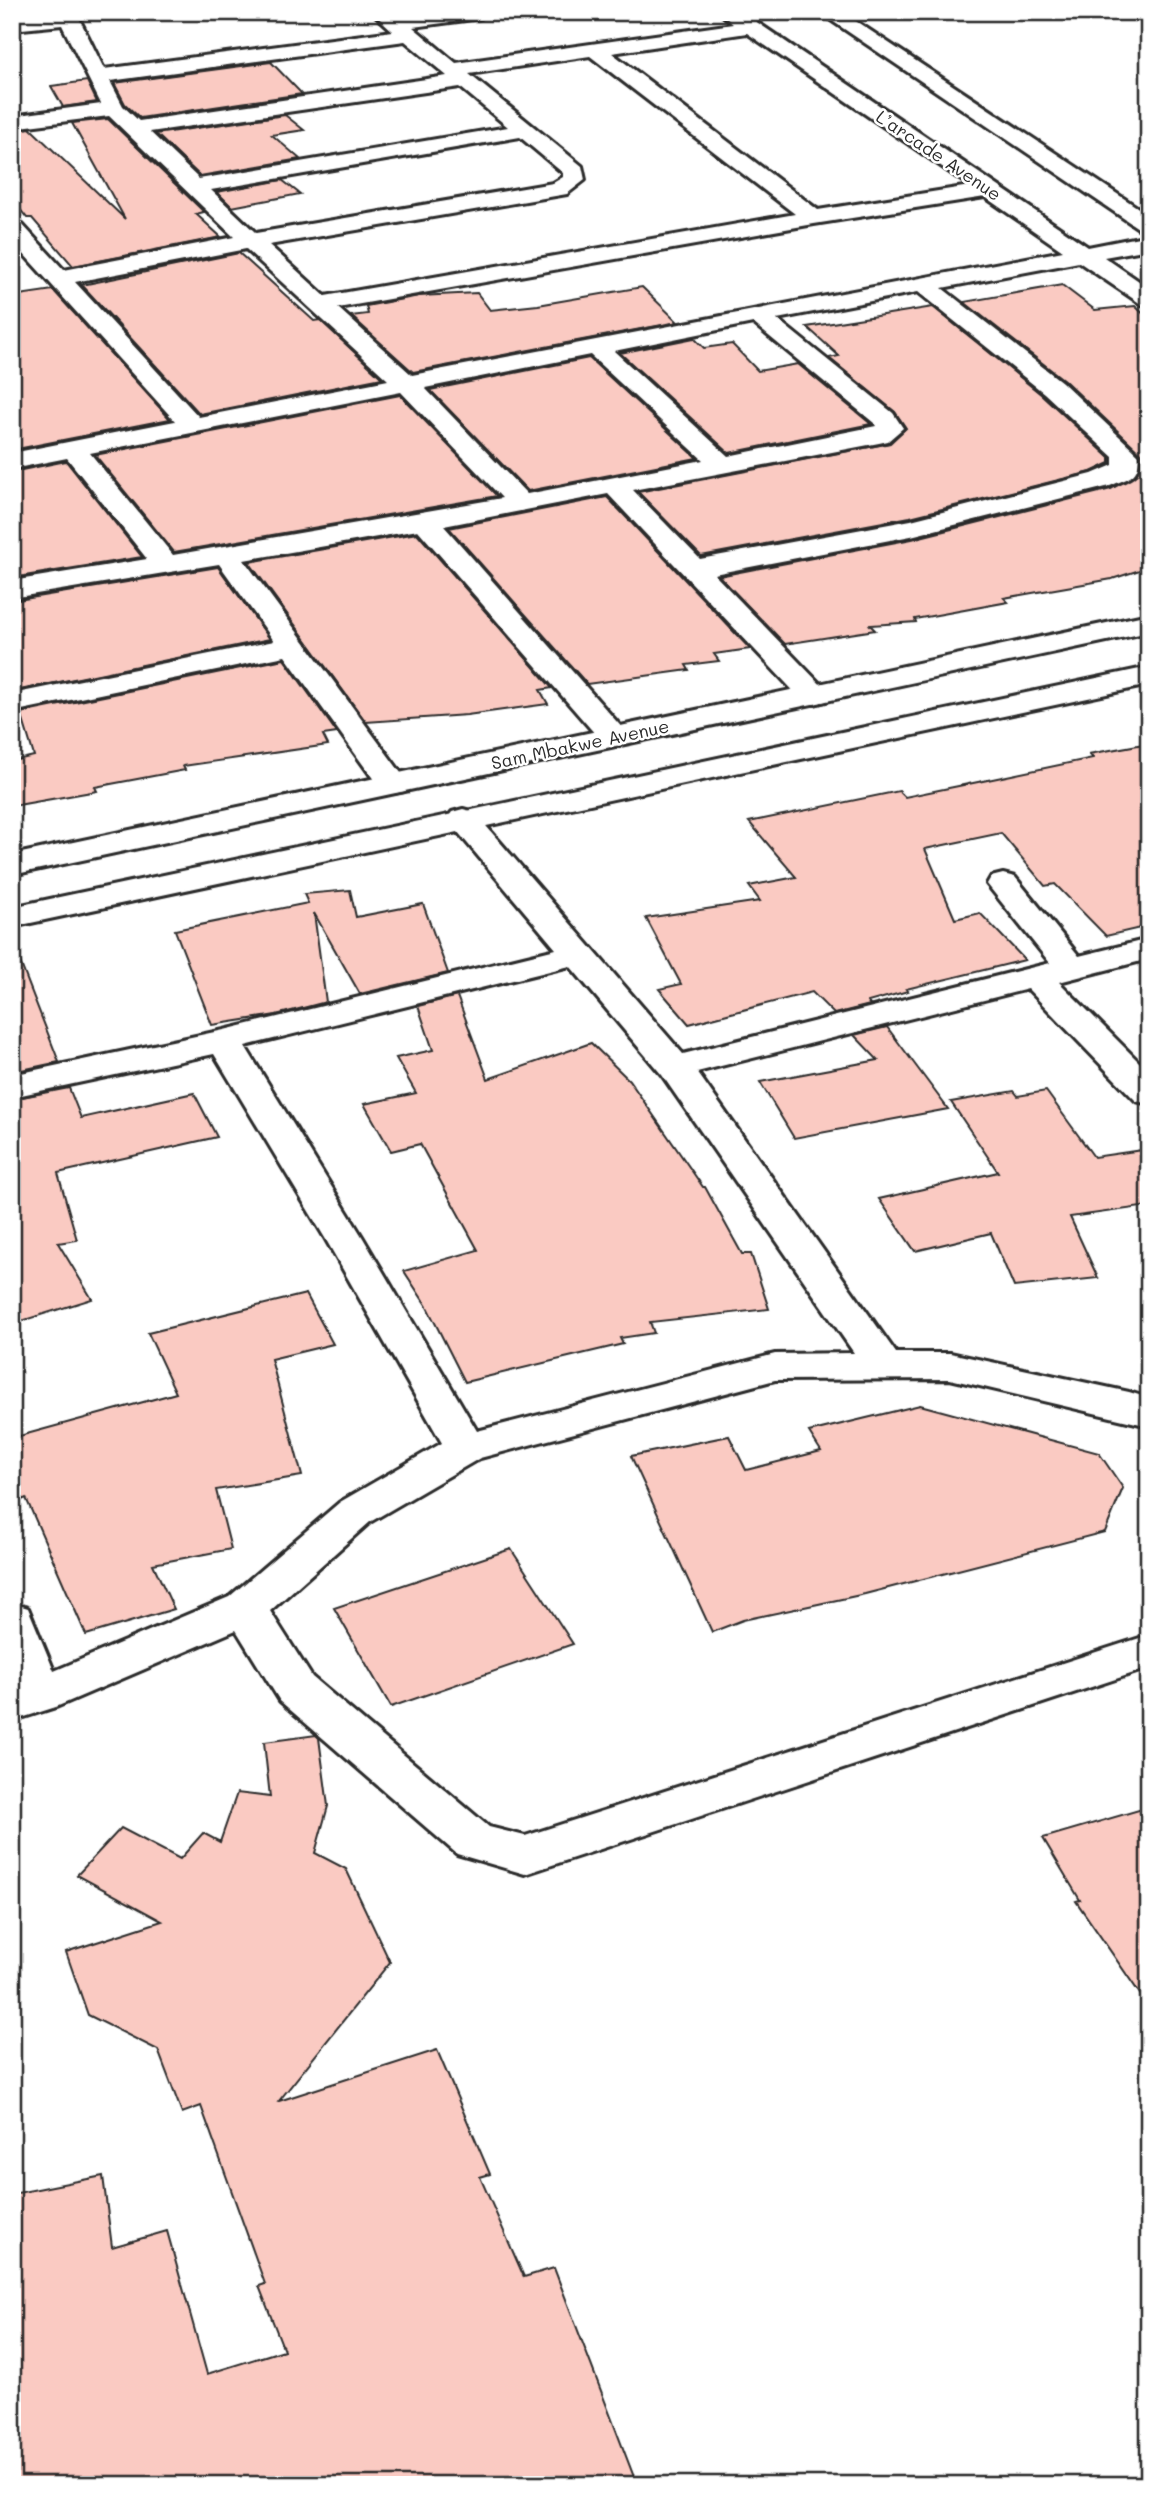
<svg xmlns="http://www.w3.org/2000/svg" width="1161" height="2497" viewBox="0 0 1161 2497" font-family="Mali,sans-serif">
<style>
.building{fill:#facac2;stroke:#2b2b2b;stroke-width:2}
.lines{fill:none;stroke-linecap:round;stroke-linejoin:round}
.minor-casing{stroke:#2b2b2b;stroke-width:6}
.major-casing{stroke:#2b2b2b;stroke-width:6}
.minor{fill:#fff;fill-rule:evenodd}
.major{fill:#fff;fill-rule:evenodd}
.labels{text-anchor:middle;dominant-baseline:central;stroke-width:5;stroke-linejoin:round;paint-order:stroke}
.far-street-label{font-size:18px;fill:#2b2b2b;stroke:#fff}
</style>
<rect width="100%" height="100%" fill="#fff"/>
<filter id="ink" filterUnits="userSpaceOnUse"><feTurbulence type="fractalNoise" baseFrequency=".0143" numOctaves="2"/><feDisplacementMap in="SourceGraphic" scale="14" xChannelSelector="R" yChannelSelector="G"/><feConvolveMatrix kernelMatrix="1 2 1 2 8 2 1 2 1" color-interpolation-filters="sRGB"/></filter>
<g filter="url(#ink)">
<path class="building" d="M271 62 302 94 140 118 125 104 114 83Z
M87 81 97 102 63 107 51 86Z
M285 115 304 130 272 135 300 159 200 176 156 134Z
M108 119 204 212 196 214 221 237 73 266 32 218H27L12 199V131L30 128 125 219 72 123Z
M282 180 300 194 232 207 217 192Z
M239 253 314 321 320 320 382 378 200 414 82 285Z
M1062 285 1095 310 1135 306 1149 319V567L1112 579 1004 598 1008 602 915 619 916 622 870 625 875 630 785 644 719 576 912 539 1111 489 1137 474 1141 453 1064 380 964 302Z
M642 287 678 322 413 372 351 316 368 314 366 306 419 296 477 293 490 310 538 305Z
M53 290 170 419 12 450V296Z
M933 307 1042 395 1110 458V463L1091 472 910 517 701 556 638 492 890 443 906 428 895 412 829 358 839 356 807 327Z
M694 338 704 348 732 344 758 371 798 364 871 424 729 453 620 353Z
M589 358 697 458 528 491 430 390Z
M400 395 497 496 174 552 95 455Z
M66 461 142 557 12 578V472Z
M607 497 750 649 714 654 719 661 686 665 689 670 587 684 449 528Z
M417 533 552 688 540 690 548 704 467 715 366 722 249 562Z
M218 567 270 639 15 691 12 681V601Z
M284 659 337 733 323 735 328 745 183 766 185 770 95 787 97 791 12 806V761L34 756 21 713Z
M1149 743V926L1106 936 1055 884 1045 886 1001 833 925 849 955 919 980 913 1025 960 906 989 908 991 868 1002 870 1005 834 1014 812 992 689 1024 659 989 681 984 646 918 760 901 749 886 796 877 749 822 899 791 905 797 978 782 1093 758 1089 754Z
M350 890 356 917 423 904 448 973 360 994 314 913 326 1002 276 1015 212 1025 175 930 308 903 304 894Z
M12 949H15L59 1062 12 1072Z
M457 996 488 1079 591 1043 629 1080 703 1187H705L742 1254H751L769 1309 650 1322 654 1333 620 1338 623 1344 465 1382 426 1305 404 1271 478 1250 420 1144 391 1151 364 1104 416 1093 396 1058 433 1050 418 1006Z
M887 1027 948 1109 794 1138 760 1082 878 1060 854 1035Z
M69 1088 81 1118 194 1093 217 1137 58 1173 77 1240 58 1243 92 1299 12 1324V1099Z
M1014 1091 1018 1096 1046 1091 1094 1157 1149 1149V1206L1070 1217 1098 1278 1014 1287 991 1233 915 1251 879 1199 998 1172 951 1102Z
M306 1294 333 1344 271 1359 302 1476 216 1490 231 1549 153 1564 174 1609 86 1635 26 1498 22 1500 12 1476V1438L176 1393 148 1333Z
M920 1405 1099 1453 1123 1488 1105 1532 865 1594 743 1620 712 1632 631 1456 729 1436 746 1470 821 1451 809 1432Z
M511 1549 573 1644 391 1707 334 1608Z
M316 1735 319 1738 328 1806 315 1853 346 1869 390 1962 279 2101 437 2050 490 2174 480 2177 524 2277 554 2268 637 2485H12V2194L103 2176 112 2247 167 2231 207 2374 284 2350 259 2286 265 2284 201 2106 182 2113 158 2050 88 2015 66 1952 162 1921 77 1875 121 1828 180 1859 203 1833 220 1842 237 1793 270 1797 264 1742Z
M1149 1807V2007L1076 1901 1080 1900 1043 1838Z"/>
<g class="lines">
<defs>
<path id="minor" d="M56 12H76L104 69 393 31 372 12H394L400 17 437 12H491L481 18 413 27 456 63 733 24 719 12H742L1088 247 1149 235V249L1104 257 1149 288V306L1141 304 1079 262 942 288 1062 382 1139 455C1139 478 1130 477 1110 486L911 536 714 574 825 689 829 695 825 701 814 704 803 701 608 494 444 526 625 731 629 737 625 743 614 746 603 743 418 530 244 560 404 777 409 784 404 791 393 793 382 791 285 656 12 712V694L274 641 219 564 12 598V581L147 559 67 458 12 469V453L175 421 12 241V220L20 222 64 270 234 237 109 116 12 128V116L101 104 62 25 12 30V18ZM747 33 970 186 818 210 612 53ZM405 41 447 76 139 121 123 106 110 81ZM590 56 795 214 325 296 269 245 567 194 585 180 582 166 469 74ZM460 87 508 127 199 179 150 132ZM520 137 563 173V177L553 183 256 233 211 190ZM985 197 1063 251 412 375 338 308 814 224ZM246 249 388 380 199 417 75 282ZM918 292 1044 393 1113 457V465L1092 474 911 520 700 559 633 490 879 443 888 441 903 428 893 413 777 319ZM753 323 874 423 876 426 728 456 614 351ZM590 355 703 460 527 494 425 388ZM401 392 502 498 173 555 90 453Z
M819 12H842L1149 215V232L1141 230Z
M463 809 474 812 683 1054 1050 963 987 884 991 877 1003 874 1015 877 1079 956 1149 939V959L1059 982 1149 1072V1104L1136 1101 1028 989 697 1072 896 1353H950L1129 1392 1149 1398V1426L950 1379 775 1380 480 1458 370 1522 270 1611 312 1677 489 1827 525 1836 1149 1635V1668L525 1874 457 1854 280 1701 236 1630 56 1707 12 1721V1603L28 1608 54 1671 229 1597 340 1502 442 1443 325 1238 214 1054 12 1097V1075L224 1030 556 949 447 819 452 812ZM570 966 662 1075 854 1353 775 1354 477 1431 363 1238 245 1046Z"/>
<path id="major" d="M1149 614V632L12 875V855Z
M1149 667V685L12 927V907Z"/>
</defs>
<use href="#minor" class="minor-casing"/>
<use href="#major" class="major-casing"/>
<use href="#minor" class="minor"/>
<use href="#major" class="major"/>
</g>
</g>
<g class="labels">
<g class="far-street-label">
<text transform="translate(939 155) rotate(34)">L’arcade Avenue</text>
<text transform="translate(580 744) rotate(-12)">Sam Mbakwe Avenue</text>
</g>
</g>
<rect width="1161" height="2497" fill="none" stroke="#fff" stroke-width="42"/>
<rect x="21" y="21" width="1119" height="2455" fill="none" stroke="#2b2b2b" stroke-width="2.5" filter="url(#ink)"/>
</svg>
